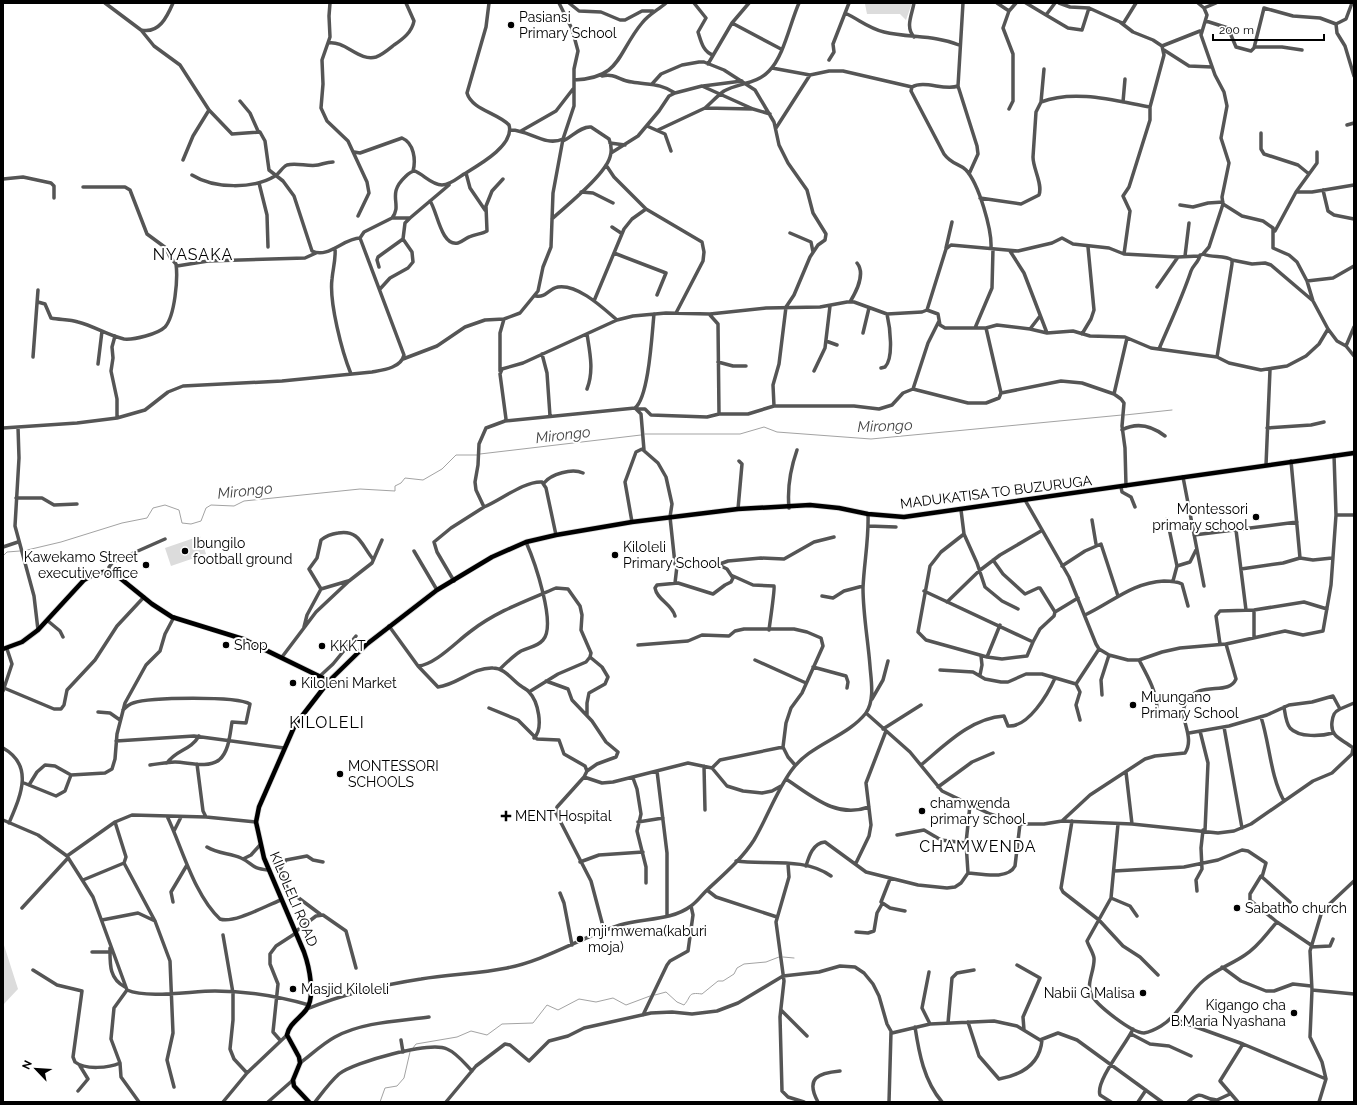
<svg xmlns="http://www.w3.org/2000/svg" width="1357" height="1105" viewBox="0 0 1357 1105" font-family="Raleway,sans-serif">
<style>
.green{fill:#dcdcdc}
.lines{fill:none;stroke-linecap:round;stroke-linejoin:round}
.stream{stroke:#a3a3a3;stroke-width:1}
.major-casing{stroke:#dbdbdb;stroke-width:6}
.minor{stroke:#555;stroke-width:3.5}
.major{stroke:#000;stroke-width:4.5}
.poi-dot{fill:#000;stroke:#fff;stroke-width:1.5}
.labels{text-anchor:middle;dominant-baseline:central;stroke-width:4;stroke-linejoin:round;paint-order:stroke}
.poi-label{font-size:14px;fill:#000;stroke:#fff;text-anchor:start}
.street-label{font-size:14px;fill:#000;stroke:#fff}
.water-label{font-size:15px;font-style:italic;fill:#444;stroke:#fff}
.quarter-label{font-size:16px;letter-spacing:1px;fill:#000;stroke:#fff}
</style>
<rect width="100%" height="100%" fill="#fff"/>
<path class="green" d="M861 3H912L906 20 900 14H867L865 4Z
M200 536 206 554 171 566 165 548Z
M3 942 18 989 3 1005Z"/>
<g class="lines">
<path class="stream" d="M1125 415 1172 410
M645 434H740L764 427 777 432 871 439 1122 415
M480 454 641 435
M23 551 61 542 122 523 147 518 153 508 165 505 179 510 182 523 191 524 201 521 206 508 211 505 234 506 244 501 360 489 395 491V486L401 483 405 478 423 480 442 469 456 455H477
M3 556 7 552 20 551
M783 957 794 958
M655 995 666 992 677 1002 684 1005C692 996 687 992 702 994L718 981H723L734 974 737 968 744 964 766 962 779 957
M413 1048 416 1044 457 1037 471 1031 487 1035 502 1024 533 1023 547 1005 558 1010 579 999 596 1002 613 998 626 1005 650 996
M376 1102H378
M380 1102 385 1088 397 1086 404 1078 410 1052"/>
<defs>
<path id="major" d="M3 649 22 642 38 630 84 580 94 574 104 572 115 574 152 604 172 617 243 639 329 681
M309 1102 294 1086 293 1080 300 1063 299 1057 287 1035C289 1024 299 1019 306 1010 316 997 309 966 304 952L264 858 256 822 259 807 295 725 329 681 367 644 437 590 492 557 526 542 556 535 632 522 738 509 810 505 839 508 868 514 904 517 1354 453"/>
</defs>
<use href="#major" class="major-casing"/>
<path class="minor" d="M105 3 141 30 154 46 180 65 209 110 232 134 260 132 265 141 269 170 283 181 294 196 312 251C328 259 344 238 360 238
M330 3 329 16 330 37 322 60 323 84 321 108 327 121 348 141 367 182 369 193 358 216
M569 3 579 11 601 12 620 20H625L642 11H653
M694 3 706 18 698 32C701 41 703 52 713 55
M914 3C912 15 905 27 914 37
M963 3 958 86C945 91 924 80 912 87L911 91 944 154C952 165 959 163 966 170 979 184 992 230 991 248
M997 3 1009 11 1003 28 1013 54V101L1009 109
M1026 3 1046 15 1055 3
M1059 3 1070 7 1089 8 1120 22 1133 32 1153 40 1162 46 1164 55 1150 107V120L1129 187 1123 196 1130 211 1124 254
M1198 3 1204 8 1207 15 1201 35 1215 75 1224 92 1227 106 1221 138 1229 163 1222 197 1223 204 1242 216 1263 221 1273 228V248L1289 255 1297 262 1307 281 1313 301 1328 329 1337 341 1346 346 1354 356
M1204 8 1216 3
M1009 11 1016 3
M845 13C860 20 868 28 884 32 909 38 935 35 959 45
M1046 15 1068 28 1082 30 1089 8
M1206 21 1228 28 1236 47 1251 51 1254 48 1264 8 1293 16 1320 18 1336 24 1346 19 1352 3
M732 23 781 49
M1123 24 1136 3
M1336 24 1337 33 1345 46 1354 76
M141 30C159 34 167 17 173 3
M328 43C345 40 359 62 376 57 382 55 389 49 394 45 403 39 412 32 414 21L406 3
M1162 46 1200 31
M1255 47H1282L1302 50
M1164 50 1189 66 1212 67
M829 60 834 52 833 44 849 3
M708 64 732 23 749 3
M772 68 810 75 829 71H843L912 87
M602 76C616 73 620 81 632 82 648 85 661 83 675 93
M574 80C622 78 617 53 642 23 649 14 658 10 666 3
M652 84 661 74 682 65 699 62H704L724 70 755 90 774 122 779 145 788 163 807 190 813 213 826 234 825 240 818 245 810 257 794 295 786 307 779 364 773 385 774 406
M703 86 742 81
M958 86 977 146 978 154 969 174
M240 101 250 113 258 131
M1041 102 1044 69
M1123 102 1125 79
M705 108C711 103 717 96 724 91 738 83 757 84 769 71 784 56 790 23 799 3
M1347 125 1354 123
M647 126 665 134 671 151
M776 128 810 75
M511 130C529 130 545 147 563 139
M658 130 705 108 753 109 770 114
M521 131 556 111 573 89
M1261 133V149L1264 154 1298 165 1309 174
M610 143 625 145
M354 152 360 153 402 138C414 143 416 160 413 171
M611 153 638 136 659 111 669 96 675 93 702 86 753 109
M183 160 193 136 209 110
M606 165 614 177 646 209 702 242 704 252 703 261 676 313
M466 173 470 188 485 210
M192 175C214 189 254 189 275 176 280 173 282 167 287 165 296 162 308 167 318 165 323 164 327 162 333 162
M3 179 23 177 51 183 54 186V198
M259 183 267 215 268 247
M1323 190 1328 211 1334 215 1354 219
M581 192 593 193 613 203
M1296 192 1317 163V152
M980 198 1021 204 1039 195C1043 184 1033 169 1033 157L1036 112 1041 102C1075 89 1116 101 1150 107
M430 201C437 210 441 247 458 243 462 242 466 238 469 237 475 234 482 234 487 231L486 206 492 191 503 179
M1180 205 1193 207 1208 203 1223 202
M392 218H410L449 185
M552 219C566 206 605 175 610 157 612 151 611 144 609 139L591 127C581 126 572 137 563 141
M612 227 621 233
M1275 231 1296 192H1312L1354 185
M790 233 811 242 813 252
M335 248C336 259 333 268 332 279 329 302 342 352 351 374
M946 248 952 222
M1010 251 1024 273 1047 333
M614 253 666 273 657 295
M1203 254C1212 258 1225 255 1232 260V264L1217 357
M1185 256 1189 223
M1232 260 1252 264 1265 263 1271 265 1312 300
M177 266 208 261 305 258 316 253
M379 267 377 260 378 257 403 239
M1307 281 1333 278 1354 266
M1157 287 1178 257
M380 289 390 278 408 268 413 262 412 252 403 239 405 223 410 218
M536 296C546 298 548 289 558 287 578 284 603 308 617 320
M594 301 624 229 632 219 646 209
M38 302 45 304 51 318C60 320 69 319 78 322 94 326 109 336 124 339 134 340 158 334 165 327 175 316 178 278 176 264L170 257 166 248 147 234 130 190 125 187H83
M850 302C856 292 866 274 857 263
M927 310 938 314 940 325 945 328H986L997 325 1030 329 1047 333 1073 331 1090 336 1125 337 1151 348 1217 357 1229 363 1261 370 1287 366 1306 356 1319 344 1328 329
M710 315 718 324 719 414
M975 328 992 288 993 249
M1030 329 1040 316
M863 333 869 308
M1082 334 1091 319 1094 310 1088 247
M115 336 112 347 113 358 111 371 117 399V418
M826 341 837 345
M1346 346 1354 327
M1159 349C1170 323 1182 298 1191 271 1193 265 1199 262 1200 255
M542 354 547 373 550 416
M33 357 38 290
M403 359 437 346 465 327 485 320 504 319 520 313 538 291 543 267 551 247 553 193 563 139 574 106V69L578 51 572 29 559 3
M718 362 733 366H746
M98 364 102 331
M881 368 885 367C894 358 890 327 887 314
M500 371V333L504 319
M814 371 825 348 830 306
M587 389C594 371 590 353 587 334
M913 389 928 343 939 321
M1001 393 1061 381 1082 383 1114 394 1121 399 1124 403 1122 426 1125 448 1126 486
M1114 394 1127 338
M636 409H645L651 415 707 417 719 414H748L774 406H854L879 409 892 405 903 393 913 389 968 403H986L999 398 1001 393 986 328
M636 409 641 414 644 450
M505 421 635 408C649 397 652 333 654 314
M18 427 19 458 15 526 34 596 38 630
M3 428 77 423 117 418 145 410 168 392 183 386 282 381 372 372C383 370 401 368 404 355L360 238 364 232 392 218C403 204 386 195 405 177 408 174 411 171 415 171 424 175 432 185 442 185 450 185 458 178 464 174 479 165 515 145 509 125 498 113 472 110 467 93L486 27 489 3
M1267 428 1311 425 1324 422
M1122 430C1137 422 1152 426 1165 436
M1291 461 1300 558
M1266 465 1270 370
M1183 477 1204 586
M544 483C551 474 572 468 583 473
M1121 487 1122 492 1131 497 1135 507
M16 498H42L54 505 77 504
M1025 500 1069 577 1096 644 1099 649 1109 655 1128 660H1139L1162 652 1180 648 1226 644 1285 631 1303 635 1323 631 1331 585 1336 515 1334 455
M484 507C501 500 524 481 542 482L546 488 556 535
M789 508C787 487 790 470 797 450
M738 509 742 464 739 461
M961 510 964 534 941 552 930 566 918 632 926 640 987 657 1002 659 1027 656 1033 642
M1336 515H1354
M1167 519 1177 566 1173 581
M1092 520 1096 544
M632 522 625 482 636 452 642 449 658 463 666 477 672 504 670 517 675 564 683 567 721 566 727 569 733 578 731 582 725 585 713 594 678 583 657 585 655 588C657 600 672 604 675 616
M868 526 896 527
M1236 530 1246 610
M964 534 977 563 985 587 1002 601 1018 609
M1194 535 1297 522
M3 547 18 542
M414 551 437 590
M717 565 728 561 761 558 784 559 814 542 834 537
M1062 566 1085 551 1101 544 1118 596
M1177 566 1190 562 1196 550
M1241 569 1283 563 1300 558 1313 560 1332 558
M110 573 109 567 113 562 165 539
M733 576 753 585 774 586C775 589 770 622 769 630
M454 581 437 552 434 542 451 528 484 507 476 490 475 482 478 465 479 444 486 428 505 421 506 419 500 374 502 369 523 363 617 320 633 316 666 313 710 314 766 308 820 307 847 302H854L887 314 922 312 927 310 946 249 951 245 1018 251 1052 243 1062 238 1073 244 1109 248 1124 254 1178 257 1199 256 1203 254 1209 247 1223 204
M675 583 677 566
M321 589 348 581
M924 591 1033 642 1040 629 1054 616 1055 612 1040 588H1038L1025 594 1003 574 993 560
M822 596 833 598 844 591 863 586
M947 602 979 571 1000 555 1041 531
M1254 610V638
M1055 612 1078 598
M1085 615C1113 602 1131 583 1164 581 1170 581 1176 581 1182 584L1188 606
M48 621 60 631 63 637
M389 626 418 666 438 687C457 685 473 667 493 668 505 668 512 680 521 686 523 688 527 689 529 692 538 701 544 728 534 738
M304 627 307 615 321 589 309 569 317 558 321 540C326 536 331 534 338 533 359 529 362 546 373 559
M1220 644 1216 616 1220 611 1254 610 1304 602 1327 609
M638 645 688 641 702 635 729 636 735 631 744 629H794L807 632 821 638 823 646 802 693 791 708 786 723 783 747 788 757 795 765
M282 657 316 612 349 581 372 563 382 540
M987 657 1000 625
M755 660 806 683
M1139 660C1147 675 1157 692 1157 709
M418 666C435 665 457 641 471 631 497 611 526 601 556 588L568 589 580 606 582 615 581 630 591 653 590 657 586 662 558 674 529 692
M813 667 846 676 848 682 847 688
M500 669C507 662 513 656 521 651 529 647 537 647 543 640 557 625 534 560 526 542
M940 670 973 672 985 679 1001 682H1008L1026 674H1042L1076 684 1099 649
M980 675 982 665 981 656
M320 676 333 664 356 636
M546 681 568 689 572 700 592 721 606 742 618 752 616 757 597 764 587 771
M1076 684 1080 692 1076 705 1080 720
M4 688 54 709H61L64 705 67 690 95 660 117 626 144 597
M3 691 12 664 7 649
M1102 695 1101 680 1109 655
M872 699 883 680 888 661
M1284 707C1285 713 1286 723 1290 728 1299 738 1322 736 1333 733
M489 708 518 720 537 739 559 740 564 754 585 766 587 771 584 777 557 807 556 813 591 881 604 930
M123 710C126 707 129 704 133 703 150 697 237 696 250 704L246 723 232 722C230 734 229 752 219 760 207 769 188 762 175 762 167 762 159 764 150 765
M98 712 110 713 120 720
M866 713 910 752 942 791 990 814 1020 824H1044L1062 821 1090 795 1145 759 1155 756 1185 753C1196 736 1177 718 1186 702 1200 679 1228 697 1236 679L1226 644
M587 715V703L589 693 605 684 608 677 602 667 590 657
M1261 717C1270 745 1270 775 1284 801
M1224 727 1242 828
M883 729 921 705
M1200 731 1208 763 1205 831
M1189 733 1229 726 1267 715 1289 705 1312 702 1333 696 1340 709 1354 703
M116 741 194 736 284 748
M3 748C35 766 20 797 9 823
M167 763C177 749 190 751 199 736
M197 764 203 811 206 817
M921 765C945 745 971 718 1004 716L1008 726C1028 728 1048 694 1055 678
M704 766 705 810
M712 768 720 760 783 747
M657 771 667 853V916
M1126 772 1132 824
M584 777 602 783 613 782 688 763 712 768 727 786 743 791 762 793 772 791 781 786
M633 778 637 789 641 814 637 831 646 867V883
M786 779C812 796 836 819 869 807
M24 783 56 796 65 791 71 775 105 773 112 769 115 759 117 734 125 703 146 665 160 651 165 634 174 617
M29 785 37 772 45 765 55 766 71 775
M938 787 972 762 993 753
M167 816C182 847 194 895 220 919 234 924 267 905 281 900
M3 820 38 835 67 856 115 822 132 815 206 817 256 822
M1062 821 1132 824 1218 833 1234 831 1251 824 1313 781 1332 773 1352 754 1353 748C1343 739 1330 738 1332 722 1333 715 1334 712 1340 709
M1072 821 1061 888 1063 892 1099 920 1123 946 1140 957 1158 975
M638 822 663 818
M1118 824 1111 898 1087 941C1089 947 1093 952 1094 958 1095 970 1086 983 1091 994 1096 1005 1132 1033 1144 1033 1150 1032 1156 1029 1161 1026 1178 1016 1188 993 1204 980 1217 969 1232 964 1245 955 1259 946 1266 934 1277 922L1311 945
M174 831 181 817
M897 835 924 830 941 840 966 843
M207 847C218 854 230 853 241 858 254 864 250 868 268 870
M67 856 93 897 127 990C148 999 191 991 215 991 248 991 277 996 309 1005
M243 859 251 855 260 845
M736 861C766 865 805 857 831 876
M580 862 599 855 643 852
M124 863 155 921 170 961 173 1033 167 1060 174 1087
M856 863 869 836 871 825 866 783 886 731
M788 864 789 877 776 922 784 981 780 1017 782 1091 788 1097 804 1102
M806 866C809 856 813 843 825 842L866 872 918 885 947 888 955 887 961 883 968 873 966 843 970 805
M1114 871 1184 867 1218 860 1242 850 1248 851 1266 863 1262 877 1290 902
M968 873C982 874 1008 880 1015 866L1020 824
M1261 876 1250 894V900L1277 922
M890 879 881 902 890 908 905 911
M83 880 124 863 126 857 115 822
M707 890 716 897 777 917
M1197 891 1196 880 1202 869 1201 848 1203 830
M560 893 564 903 572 945
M1111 898 1130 906 1137 916
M173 902 171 892 187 865
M22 908 68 858
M320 914 288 890 280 869 286 860 307 856 313 860 323 862
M102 920 138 913 155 921
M295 932 316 916 323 915 346 931 356 968
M856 932 868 933 874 931 877 913 882 904
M223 935 233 993V1020L230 1049 234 1059 247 1073
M1311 947 1330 946 1333 939
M110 948C110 964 109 979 125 987
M92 952H110
M1017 965 1040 978 1023 1017 1024 1030
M1222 967 1241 981 1266 991H1274L1293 984 1311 986
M33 970 57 985 82 991 73 1057 75 1062C85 1070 109 1068 120 1063
M929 972 922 1008 930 1024
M127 990 114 1008 111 1039 120 1063 121 1077 139 1102
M1312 990 1354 994
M307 1009C343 994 382 985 421 979 449 974 478 974 507 968 547 960 581 937 620 925 643 918 671 921 691 906 697 902 701 896 706 891 723 875 742 859 754 840 767 818 776 792 791 771 810 744 846 738 866 713 875 700 871 680 870 666 868 640 863 614 863 588 864 563 869 539 868 514
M781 1010 807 1036
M643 1015 667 965 670 961 688 951 693 915 691 906
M1171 1018 1243 1044 1326 1079
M968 1022 979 1056 999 1079C1021 1075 1040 1064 1042 1040
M948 1023 952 978 957 973 974 970
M915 1027C919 1053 924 1081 942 1102
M1131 1034 1150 1044 1169 1046 1191 1056
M280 1040 273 1032 278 984 270 964V954L276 946 296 933
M401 1040 403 1052
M300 1063C311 1055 322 1044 335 1037 362 1022 399 1021 429 1017
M78 1091 88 1079 80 1066
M223 1102 247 1073 287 1035
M268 1102 293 1080
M315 1102C322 1093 330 1082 339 1074 354 1062 430 1041 447 1049 457 1053 465 1064 472 1071
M446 1102 476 1066 505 1044 510 1045 529 1061 549 1041 568 1036 584 1028 651 1013 672 1012 692 1014 717 1011 738 1003 783 976 819 972 840 966 855 967 864 973 873 984 879 996 887 1024 892 1033 930 1024 994 1021 1017 1026 1040 1040 1058 1033 1077 1040 1162 1102
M818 1102C805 1078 818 1073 840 1071
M889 1102 891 1032
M1111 1102 1100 1095C1095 1081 1127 1043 1133 1029
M1138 1102 1146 1090
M1188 1102C1204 1088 1201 1100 1217 1100L1230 1094
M1238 1102 1220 1081 1243 1044
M1319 1102 1326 1079 1322 1062 1310 1037 1312 990 1310 951 1322 911 1354 881"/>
<use href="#major" class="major"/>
</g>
<g class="poi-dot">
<circle cx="511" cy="25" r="4"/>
<circle cx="1256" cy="517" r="4"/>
<circle cx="185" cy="551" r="4"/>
<circle cx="615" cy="555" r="4"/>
<circle cx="146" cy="565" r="4"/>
<circle cx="226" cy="645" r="4"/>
<circle cx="322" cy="646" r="4"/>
<circle cx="293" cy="683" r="4"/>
<circle cx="1133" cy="705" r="4"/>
<circle cx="340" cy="774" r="4"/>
<circle cx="922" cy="811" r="4"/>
<path d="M504 810h4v4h4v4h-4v4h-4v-4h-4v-4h4z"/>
<circle cx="1237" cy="908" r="4"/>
<circle cx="580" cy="939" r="4"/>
<circle cx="293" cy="989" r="4"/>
<circle cx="1143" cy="993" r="4"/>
<circle cx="1294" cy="1013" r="4"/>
</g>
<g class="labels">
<g class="poi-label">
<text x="519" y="17">Pasiansi<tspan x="519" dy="16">Primary School</tspan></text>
<text x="1248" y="509" text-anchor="end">Montessori<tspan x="1248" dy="16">primary school</tspan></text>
<text x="193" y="543">Ibungilo<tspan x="193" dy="16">football ground</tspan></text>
<text x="623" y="547">Kiloleli<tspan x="623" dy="16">Primary School</tspan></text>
<text x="138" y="557" text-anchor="end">Kawekamo Street<tspan x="138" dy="16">executive office</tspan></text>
<text x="234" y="645">Shop</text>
<text x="330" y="646">KKKT</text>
<text x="301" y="683">Kiloleni Market</text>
<text x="1141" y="697">Muungano<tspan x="1141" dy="16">Primary School</tspan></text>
<text x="348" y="766">MONTESSORI<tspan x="348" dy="16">SCHOOLS</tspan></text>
<text x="930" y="803">chamwenda<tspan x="930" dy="16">primary school</tspan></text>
<text x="515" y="816">MENT Hospital</text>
<text x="1245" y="908">Sabatho church</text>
<text x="588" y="931">mji mwema(kaburi<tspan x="588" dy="16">moja)</tspan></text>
<text x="301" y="989">Masjid Kiloleli</text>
<text x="1135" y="993" text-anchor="end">Nabii G Malisa</text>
<text x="1286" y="1005" text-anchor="end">Kigango cha<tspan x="1286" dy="16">B.Maria Nyashana</tspan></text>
</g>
<g class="street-label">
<text transform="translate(996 492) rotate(-7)">MADUKATISA TO BUZURUGA</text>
<text transform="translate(294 899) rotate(67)">KILOLELI ROAD</text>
</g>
<g class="water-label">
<text transform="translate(885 426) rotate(-2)">Mirongo</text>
<text transform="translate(563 435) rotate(-7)">Mirongo</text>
<text transform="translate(245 491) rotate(-6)">Mirongo</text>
</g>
<g class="quarter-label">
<text x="193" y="254">NYASAKA</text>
<text x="327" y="722">KILOLELI</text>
<text x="978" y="846">CHAMWENDA</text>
</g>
</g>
<rect width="1357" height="1105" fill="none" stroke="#000000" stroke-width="8"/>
<g transform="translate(36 1069) rotate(295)" stroke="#ffffff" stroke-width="3" paint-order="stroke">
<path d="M0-3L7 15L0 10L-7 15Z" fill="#000000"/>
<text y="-6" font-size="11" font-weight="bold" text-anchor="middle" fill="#000000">N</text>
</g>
<path d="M1213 34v6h111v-6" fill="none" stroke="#000000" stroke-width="2"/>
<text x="1219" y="34" font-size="12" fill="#000000" stroke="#ffffff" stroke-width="3" paint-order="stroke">200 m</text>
</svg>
